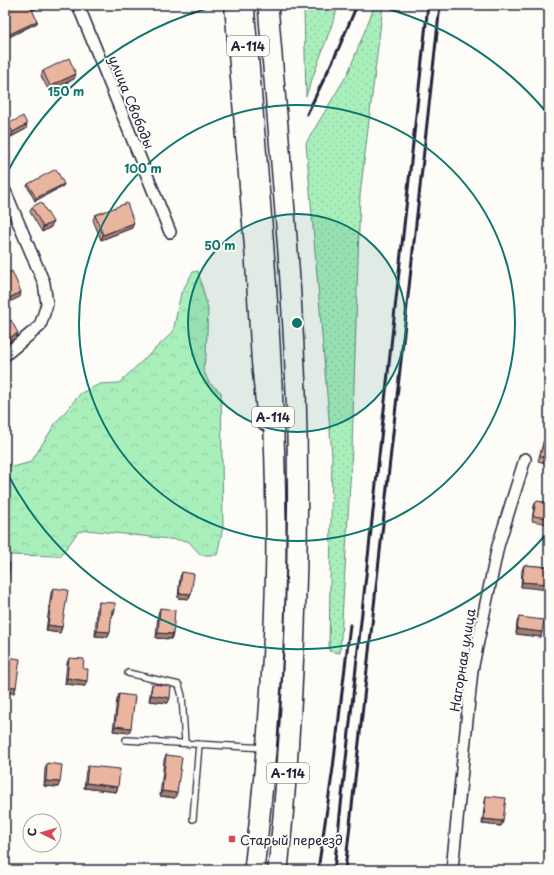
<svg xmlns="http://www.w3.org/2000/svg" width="554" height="875" viewBox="0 0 554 875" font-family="'Playpen Sans',sans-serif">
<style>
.grass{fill:url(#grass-dots);stroke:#66887b}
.forest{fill:url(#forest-crowns);stroke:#66887b}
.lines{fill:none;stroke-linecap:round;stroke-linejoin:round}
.service-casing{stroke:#22223b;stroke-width:8}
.minor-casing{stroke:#22223b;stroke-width:14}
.tertiary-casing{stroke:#22223b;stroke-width:17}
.trunk-casing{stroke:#22223b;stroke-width:22}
.service{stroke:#fdfcf7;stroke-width:5.5}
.minor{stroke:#fdfcf7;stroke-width:11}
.tertiary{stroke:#fdfcf7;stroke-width:14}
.trunk{stroke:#fdfcf7;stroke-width:19}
.rail{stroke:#22223b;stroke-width:3}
.wall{fill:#c99c88;stroke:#22223b}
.shaded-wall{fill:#a47f6f;stroke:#22223b}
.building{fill:#eab59e;stroke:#22223b}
.ring{fill:none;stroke:#0f766e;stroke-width:2}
.poi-dot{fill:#d1495b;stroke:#fdfcf7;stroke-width:1.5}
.labels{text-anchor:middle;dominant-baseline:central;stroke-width:4;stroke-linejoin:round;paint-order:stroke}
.shield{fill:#fdfcf7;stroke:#646373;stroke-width:1}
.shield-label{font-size:12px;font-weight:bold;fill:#22223b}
.street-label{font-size:13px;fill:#22223b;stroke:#fdfcf7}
.poi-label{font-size:13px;fill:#22223b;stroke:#fdfcf7;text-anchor:start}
.centre{fill:#0f766e;stroke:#fdfcf7;stroke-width:2}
.ring-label{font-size:12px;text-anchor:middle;font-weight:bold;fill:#0f766e;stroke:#fdfcf7;stroke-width:4;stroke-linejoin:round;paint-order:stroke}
</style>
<defs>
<pattern id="grass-dots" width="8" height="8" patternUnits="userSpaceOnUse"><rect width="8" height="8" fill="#a9efbb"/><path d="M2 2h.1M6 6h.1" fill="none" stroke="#91cda2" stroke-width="1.8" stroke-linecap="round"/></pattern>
<pattern id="forest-crowns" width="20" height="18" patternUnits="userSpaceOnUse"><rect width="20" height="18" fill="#a9efbb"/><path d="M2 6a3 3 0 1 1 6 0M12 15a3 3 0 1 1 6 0" fill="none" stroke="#91cda2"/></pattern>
</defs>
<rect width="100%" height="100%" fill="#fdfcf7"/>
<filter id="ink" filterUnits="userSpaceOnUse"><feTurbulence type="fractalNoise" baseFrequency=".025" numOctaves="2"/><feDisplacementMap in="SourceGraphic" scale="8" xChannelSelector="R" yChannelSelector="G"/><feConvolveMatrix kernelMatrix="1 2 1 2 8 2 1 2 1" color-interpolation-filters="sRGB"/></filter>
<g filter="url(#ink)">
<path class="grass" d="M304 5H339L306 96 304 10Z
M375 5H383L360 195 352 449 340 653 329 651 332 455 306 143 348 73Z"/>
<path class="forest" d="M198 271 208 309 206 356 203 369 209 383 221 392 223 527 217 555H201L188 541 87 530 78 532 71 542 60 556 5 555V462L13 467 31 462 55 424 81 393 100 384 119 383 173 332 181 293 193 272Z"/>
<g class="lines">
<defs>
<path id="service" d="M128 673 179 685 182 696 185 743
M126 740 264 748
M193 819 199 744"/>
<path id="minor" d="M78 5 170 232
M5 191 44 283 47 304 40 326 5 355
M452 870 472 670 498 546 525 459"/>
<path id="tertiary" d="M232 5 252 247 259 362 265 423"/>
<path id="trunk" d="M244 5C259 180 275 355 276 531 276 644 267 758 254 870
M268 5C278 134 291 262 296 392 301 551 294 711 278 870"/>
</defs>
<use href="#service" class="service-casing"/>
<use href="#minor" class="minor-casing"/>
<use href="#tertiary" class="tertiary-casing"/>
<use href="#trunk" class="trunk-casing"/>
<use href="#service" class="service"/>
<use href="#minor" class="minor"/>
<use href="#tertiary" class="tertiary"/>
<use href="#trunk" class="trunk"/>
<path class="rail" d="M307 114 337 52 357 5
M318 870 333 768 350 625
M334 870 428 5
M345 870 440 5"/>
</g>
<path class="wall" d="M5 5 32 11 37 21V23L9 37 5 29Z
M43 71 74 79 49 91 41 76Z
M8 124 26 129 11 137 6 129Z
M28 184 63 186 35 201 27 186Z
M32 207 51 227 42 232 30 212Z
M95 215 132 228 101 240 93 220Z
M544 440 549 441V464L538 461Z
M536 501 549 503V524L532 521 534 506Z
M524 565 549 567 521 587 522 570Z
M182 572 191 594 189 599 178 598 180 577Z
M53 588 62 627 60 633 46 631 51 593Z
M99 602 115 610 113 615H111L110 632 108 637 95 636 97 607Z
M160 608 173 634 171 639 156 638 158 614Z
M519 617 542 632 541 637 516 634 517 622Z
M7 657 16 687 14 693 5 692V662Z
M69 658 83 669 85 686 65 684 67 663Z
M152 684 168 703 149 701 151 689Z
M119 694 129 733 113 731 117 699Z
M166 755 175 798 160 796 164 760Z
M47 763 58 787 44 786 45 769Z
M88 766 118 787 116 792 84 788 86 771Z
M486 796 503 821 501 826 482 824 485 801Z"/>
<path class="shaded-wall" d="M39 5H44L31 11 32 9Z
M472 5H499L498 9 471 6Z
M37 21V23L9 37 10 34Z
M76 74 74 79 49 91 50 86Z
M27 124 26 129 11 137 13 132Z
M64 184 63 186 35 201 36 198Z
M53 222 51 227 42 232 43 227Z
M134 223 132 228 101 240 103 235Z
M21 292 20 297 5 304V300Z
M18 333 16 338 5 344V340Z
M522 582 549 584V590L521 587Z
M5 585H8L7 588H5Z
M179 593 191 594 189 599 178 598Z
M112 610H115L113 615H110Z
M48 625 62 627 60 633 46 631Z
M517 629 542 632 541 637 516 634Z
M97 631 110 632 108 637 95 636Z
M158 633 173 634 171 639 156 638Z
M67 678 87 681 85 686 65 684Z
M5 686 16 687 14 693 5 692Z
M151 695 170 698 168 703 149 701Z
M115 726 131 728 129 733 113 731Z
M46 781 60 782 58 787 44 786Z
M86 783 118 787 116 792 84 788Z
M162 791 177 793 175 798 160 796Z
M484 819 503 821 501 826 482 824Z"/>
<path class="building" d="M5 5H39L32 9 37 21 10 34 5 24Z
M69 58 76 74 50 86 43 71Z
M23 116 27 124 13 132 8 124Z
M56 169 64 184 36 198 28 184Z
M41 202 53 222 43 227 32 207Z
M127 203 134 223 103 235 95 215Z
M12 271 21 292 5 300V275Z
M11 320 18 333 5 340V324Z
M544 440 549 441V458L540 456Z
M536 501 549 503V518L533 516Z
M5 562 10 563 8 585H5Z
M524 565 549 567V584L522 582Z
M182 572 194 574 191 594 179 593Z
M53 588 68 590 62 627 48 625Z
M99 602 115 603V610H112L110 632 97 631Z
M160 608 175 610 173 634 158 633Z
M519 617 544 620 542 632 517 629Z
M7 657 20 659 16 687 5 686V673Z
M69 658 84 659 83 669H88L87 681 67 678Z
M152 684 171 686 170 698 151 695Z
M119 694 135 696 131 728 115 726Z
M166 755 182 757 177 793 162 791Z
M47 763 62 765 60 782 46 781Z
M88 766 120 769 118 787 86 783Z
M486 796 506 798 503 821 484 819Z"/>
</g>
<circle cx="297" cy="323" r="109" fill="#0f766e" fill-opacity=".12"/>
<g class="ring">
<circle cx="297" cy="323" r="109"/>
<circle cx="297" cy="323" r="218"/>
<path d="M547 533A327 327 0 0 1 6 471M6 175A327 327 0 0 1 221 5M373 5A327 327 0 0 1 547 113"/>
</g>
<rect class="poi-dot" x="228" y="835" width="8" height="8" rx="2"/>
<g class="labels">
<g class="shield">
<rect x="227" y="36" width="42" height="20" rx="3"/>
<rect x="252" y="407" width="42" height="20" rx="3"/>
<rect x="267" y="763" width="42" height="20" rx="3"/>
</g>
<g class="shield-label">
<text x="248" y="46">А-114</text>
<text x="273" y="417">А-114</text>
<text x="288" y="773">А-114</text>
</g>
<g class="street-label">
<text transform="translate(132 102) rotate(68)">улица Свободы</text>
<text transform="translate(462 660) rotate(-81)">Нагорная улица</text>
</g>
<g class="poi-label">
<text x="240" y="839">Старый переезд</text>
</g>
</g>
<circle cx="297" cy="323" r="6" class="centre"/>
<g class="ring-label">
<text x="66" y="96">150 m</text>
<text x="143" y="173">100 m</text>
<text x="220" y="250">50 m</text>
</g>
<rect width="554" height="875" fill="none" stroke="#fdfcf7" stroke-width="20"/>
<rect x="10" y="10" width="534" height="855" fill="none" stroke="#22223b" stroke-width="1.5" filter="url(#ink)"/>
<g transform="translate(42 833) rotate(275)"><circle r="19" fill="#fdfcf7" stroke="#a5a5ac"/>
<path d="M0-3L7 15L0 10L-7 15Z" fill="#d1495b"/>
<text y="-6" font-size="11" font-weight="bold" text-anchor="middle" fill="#22223b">С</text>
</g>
</svg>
